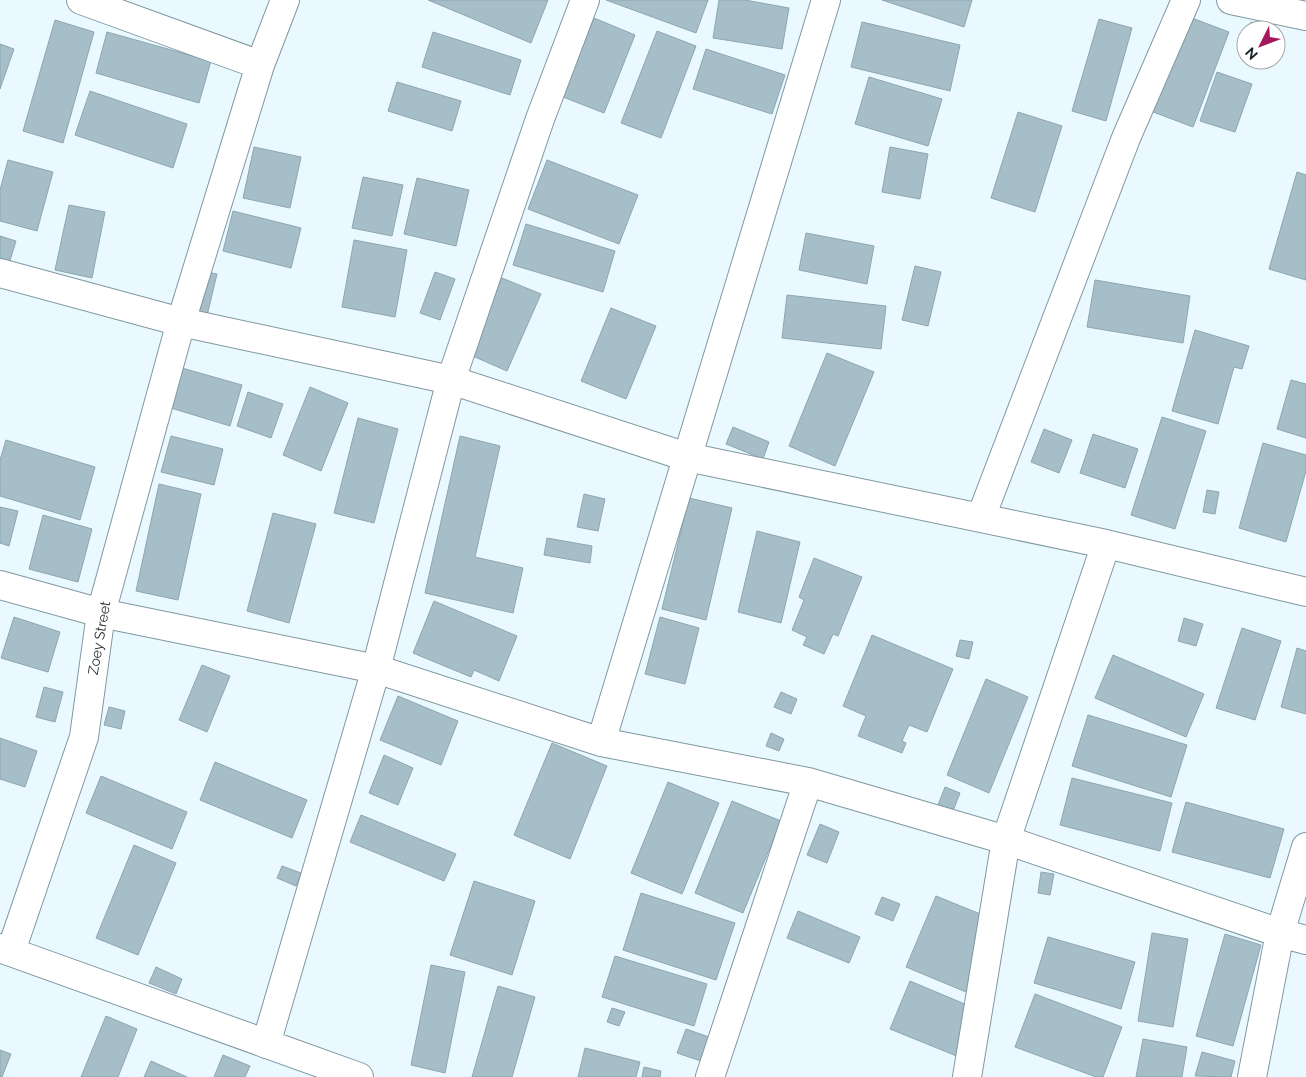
<svg xmlns="http://www.w3.org/2000/svg" width="1306" height="1077" viewBox="0 0 1306 1077" font-family="Raleway,sans-serif">
<style>
.building{fill:#a5bec7;stroke:#8ea6af}
.lines{fill:none;stroke-linecap:round;stroke-linejoin:round}
.minor-casing{stroke:#8098a1;stroke-width:30}
.minor{stroke:#fff;stroke-width:28}
.labels{text-anchor:middle;dominant-baseline:central;stroke-width:4;stroke-linejoin:round;paint-order:stroke}
.street-label{font-size:14px;fill:#1c2529;stroke:#fff}
</style>
<rect width="100%" height="100%" fill="#e9f9ff"/>
<path class="building" d="M428 0H548L531 43Z
M606 0H708L696 33Z
M719 0H745L789 8 782 49 713 38Z
M882 0H972L964 27Z
M1184 15 1229 32 1193 127 1148 110Z
M594 18 635 35 604 113 563 97Z
M1099 19 1132 28 1106 121 1072 111Z
M55 20 94 32 63 143 23 131Z
M862 22 960 45 950 91 851 67Z
M1251 22 1268 26 1267 30H1249Z
M657 31 696 46 661 138 621 123Z
M107 32 211 61 199 103 96 73Z
M433 32 521 60 510 95 422 67Z
M0 44 14 49 0 89Z
M706 49 785 75 772 114 693 89Z
M1217 72 1252 84 1235 132 1200 121Z
M869 77 942 99 928 146 855 124Z
M397 82 461 101 452 131 388 111Z
M90 91 187 124 173 168 75 135Z
M1018 112 1062 126 1035 212 991 198Z
M254 147 301 157 290 208 243 198Z
M890 147 928 154 920 199 882 192Z
M8 160 53 172 37 231 0 221V190Z
M547 160 638 195 619 244 528 209Z
M1297 172 1306 175V280L1269 269Z
M363 177 403 185 392 236 352 228Z
M417 178 469 190 456 246 404 234Z
M69 205 105 212 92 278 55 270Z
M233 211 301 228 291 268 223 251Z
M526 224 615 251 603 292 513 265Z
M806 233 874 246 867 284 799 270Z
M0 236 16 241 9 264 0 262Z
M354 240 407 250 395 317 342 307Z
M915 266 941 272 928 326 902 320Z
M199 270 217 274 206 320 189 316Z
M435 272 455 279 440 320 420 313Z
M502 278 541 294 507 371 468 354Z
M1095 280 1190 296 1183 343 1087 327Z
M787 295 886 306 881 349 782 338Z
M611 308 656 326 626 399 581 381Z
M1195 330 1249 346 1242 369 1234 367 1218 424 1172 411Z
M827 353 874 372 835 466 789 446Z
M182 368 242 385 230 426 171 408Z
M1291 380 1306 384V438L1277 429Z
M310 387 348 403 321 471 283 455Z
M248 392 283 404 271 438 237 426Z
M1162 417 1206 431 1175 529 1131 515Z
M358 418 398 429 374 523 334 513Z
M733 427 769 442 763 459 726 444Z
M1044 429 1072 440 1059 473 1031 462Z
M1093 434 1138 449 1125 488 1080 473Z
M171 436 223 449 214 485 161 472Z
M460 436 500 446 475 557 523 568 513 613 425 593Z
M6 440 95 467 80 520 0 496V460Z
M1263 443 1306 455V471L1286 542 1239 528Z
M159 484 201 494 178 600 136 591Z
M1207 490 1219 492 1215 514 1203 512Z
M584 494 605 499 598 531 577 527Z
M689 498 732 508 706 620 662 609Z
M0 507 18 511 9 546 0 543Z
M273 513 316 524 289 623 247 611Z
M43 515 92 529 78 582 29 569Z
M757 531 800 542 781 623 738 612Z
M547 538 592 546 590 563 544 555Z
M814 558 862 577 838 636 833 634 824 654 803 645 807 637 792 630 804 600 799 597Z
M434 601 517 636 499 681 474 670 471 677 413 653Z
M14 617 60 632 48 672 1 658Z
M660 617 699 628 685 684 645 674Z
M1184 618 1203 624 1196 646 1178 641Z
M1242 628 1281 641 1255 720 1216 708Z
M872 635 953 669 927 732 909 725 902 741 906 743 902 753 858 736 866 716 843 706Z
M960 640 973 642 969 659 956 656Z
M1297 648 1306 651V714L1281 707Z
M1113 655 1204 694 1186 737 1095 698Z
M202 665 230 676 207 732 179 720Z
M986 679 1028 697 989 793 947 775Z
M44 687 63 692 55 722 36 717Z
M781 692 797 699 791 714 774 707Z
M398 696 458 721 441 765 380 740Z
M109 707 125 711 121 729 104 725Z
M1088 715 1187 745 1171 797 1072 766Z
M771 733 784 739 779 751 766 746Z
M0 738 37 751 25 787 0 779Z
M552 743 607 766 570 859 514 835Z
M384 755 413 768 398 805 369 793Z
M215 762 307 800 292 838 200 800Z
M101 776 187 812 172 849 86 813Z
M1072 778 1172 803 1160 851 1060 825Z
M668 782 719 803 682 894 631 873Z
M945 787 960 793 953 811 938 805Z
M732 801 781 821 743 913 695 893Z
M1186 802 1284 829 1270 878 1172 852Z
M361 815 456 854 444 881 350 842Z
M820 824 839 832 827 863 807 855Z
M134 845 176 863 138 955 96 938Z
M282 866 301 873 296 886 277 878Z
M1041 872 1054 874 1050 895 1038 893Z
M474 881 535 901 512 975 450 955Z
M641 893 735 923 716 980 623 950Z
M936 896 995 920 966 992 906 967Z
M882 897 900 904 893 921 875 914Z
M798 911 860 937 849 963 787 938Z
M1152 933 1188 939 1173 1027 1138 1021Z
M1225 934 1261 945 1233 1046 1196 1036Z
M1048 937 1135 962 1121 1009 1034 983Z
M615 956 707 984 694 1026 602 997Z
M431 965 465 972 445 1073 411 1065Z
M156 967 182 979 176 994 149 983Z
M910 981 979 1010 964 1059 890 1029Z
M498 986 535 997 512 1077H472Z
M1035 994 1122 1027 1103 1077H1096L1015 1047Z
M612 1008 625 1012 619 1026 607 1022Z
M106 1016 137 1029 118 1077H81Z
M686 1029 712 1038 704 1062 677 1053Z
M1143 1039 1187 1047 1182 1077H1136Z
M585 1048 640 1062 636 1077H578Z
M0 1050 11 1054 2 1077H0Z
M1202 1052 1235 1061 1231 1077 1195 1076Z
M223 1055 250 1066 245 1077H214Z
M151 1061 187 1077H144Z
M644 1067 661 1071 660 1077H642Z"/>
<g class="lines">
<defs>
<path id="minor" d="M81 0 260 65
M1231 0 1306 16
M0 273 181 322 451 380 687 457 1106 544 1306 592
M981 517 1126 138 1186 0
M0 585 101 613 376 669 601 742 808 782 1006 840 1280 933 1306 940
M601 742 826 0
M0 948 359 1077
M11 951 84 737 101 613 181 322 260 65 285 0
M266 1044 376 669 451 380 540 119 585 0
M710 1077 808 782
M967 1077 1006 840 1106 544
M1252 1077 1280 933 1306 847"/>
</defs>
<use href="#minor" class="minor-casing"/>
<use href="#minor" class="minor"/>
</g>
<g class="labels">
<g class="street-label">
<text transform="translate(99 638) rotate(-80)">Zoey Street</text>
</g>
</g>
<g transform="translate(1261 45) rotate(228)"><circle r="24" fill="#ffffff" stroke="#a4a8a9"/>
<path d="M0-4L9 19L0 12L-9 19Z" fill="#a5185d"/>
<text y="-8" font-size="14" font-weight="bold" text-anchor="middle" fill="#1c2529">N</text>
</g>
</svg>
